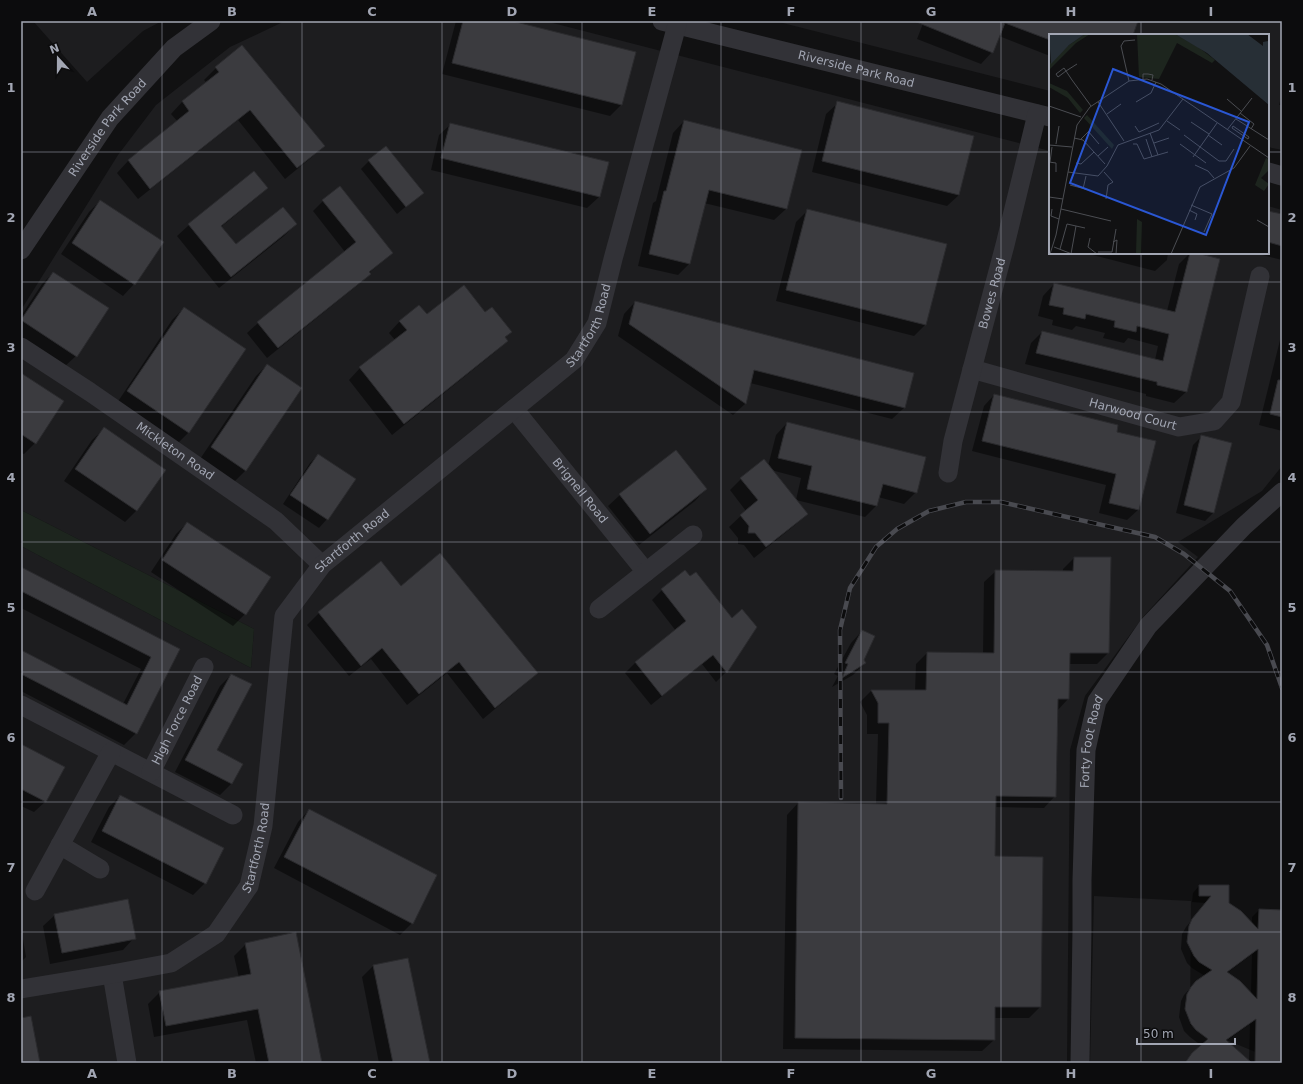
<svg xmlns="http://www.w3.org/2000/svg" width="1303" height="1084" viewBox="0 0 1303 1084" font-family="'DejaVu Sans',sans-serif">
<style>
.built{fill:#1d1d1f}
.green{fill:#1d251e}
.shadow{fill:#0007;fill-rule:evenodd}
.building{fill:#3b3b3f;stroke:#2b2b2e;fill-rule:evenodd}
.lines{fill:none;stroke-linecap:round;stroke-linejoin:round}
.minor{stroke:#323237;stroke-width:19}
.rail-casing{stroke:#494a50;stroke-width:4.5}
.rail{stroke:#0c0c0d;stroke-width:3;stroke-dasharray:9;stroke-linecap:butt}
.grid{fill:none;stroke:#a2a6b3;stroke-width:1;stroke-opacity:0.55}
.labels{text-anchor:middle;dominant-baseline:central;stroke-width:3;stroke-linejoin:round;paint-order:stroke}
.street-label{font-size:12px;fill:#a2a6b3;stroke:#0c0c0d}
.inset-road{fill:none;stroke:#4b4d52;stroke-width:1}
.view{fill:#2a57d4;fill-opacity:0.15;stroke:#2a57d4;stroke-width:2}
.inset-edge{fill:none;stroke:#a2a6b3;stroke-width:2}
.neatline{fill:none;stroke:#a2a6b3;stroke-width:1.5}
.grid-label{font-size:13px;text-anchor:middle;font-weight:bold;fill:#a2a6b3}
</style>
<rect width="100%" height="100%" fill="#111112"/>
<path class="built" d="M33 21H162L143 31 87 82Z
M285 21H545L1050 151V253H1268V206L1282 210V466L1262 491 1178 542 1198 557 1143 617 1085 696 1070 750 1067 1063H21V546L251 668 254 629 21 510V310L118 155 156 105 230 47Z
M775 21H1282V150L1268 147V35H1050V91Z
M1094 896 1191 901 1190 1025 1282 1063H1090Z"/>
<path class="green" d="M21 510 254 629 251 668 21 546Z"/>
<path class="shadow" d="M456 21H508L621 105 610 116 442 74Z
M924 21H1137L1132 35H1050V56L999 36 992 52 981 64 917 39Z
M242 47 323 146 312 157 285 179 238 120 138 199 117 173 128 161 178 122 171 114 182 102 207 83 204 80 216 68Z
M1282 94V105H1279Z
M838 103 959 195 947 206 812 172 826 114Z
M684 121 801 151 786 209 774 220 704 203 689 264 678 275 638 266 653 203 656 201 673 133Z
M451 124 599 197 587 208 431 170 439 135Z
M369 161 422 193 397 214 361 169Z
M267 188 255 199 221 227 236 246 296 224 284 236 219 288 177 236 189 225Z
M100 201 134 284 123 296 61 254 89 212Z
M323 201 392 253 369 273V274L359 284 267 358 247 333 258 323 345 252 313 211Z
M808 210 945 245 925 325 914 336 776 301 796 222Z
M1268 212 1282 215V260L1255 253H1268Z
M1085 253H1168L1167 260 1155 271Z
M1190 253 1219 259 1186 392 1174 403 1146 396V394L1025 364 1031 343 1042 332 1155 360 1158 346 1128 338 1124 343 1103 338 1105 333 1076 326 1072 330 1052 325 1053 320 1038 316 1043 296 1054 284 1167 311 1179 264Z
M53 273 76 356 64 367 21 339V316L42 284Z
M635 302 913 374 904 408 892 419 750 383 745 404 733 415 618 336 624 314Z
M184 308 189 432 177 444 117 403 172 320Z
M485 314 511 332 504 338 507 341 495 352 392 435 349 380 360 368 395 340 389 333 400 321 427 315Z
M1282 332V431L1259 425Z
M267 365 246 470 234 482 200 459 256 376Z
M21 374 35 443 24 454 21 453Z
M994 395 1116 432 1155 442 1138 510 1127 520 1099 513 1106 485 972 451 984 406Z
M787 423 916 492 904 504 878 497 876 506 865 517 796 500 801 478 771 470 807 514 795 525 754 558 744 545 738 544V538L729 527 746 511 730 490 741 479 768 466 776 435Z
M104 429 164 470 136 511 125 522 64 481 92 440Z
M1201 437 1214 512 1205 521 1176 513 1193 445Z
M676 451 706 489 695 501 639 545 608 506 620 495Z
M318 455 327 519 319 528 283 504 310 463Z
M187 523 269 577 245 614 233 626 151 572 176 534Z
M1074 558 1108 653 1097 664H1069L1068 699 1057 711 1055 796 1044 808 995 807 994 857 1040 1007 1029 1018H994V1040L982 1051 783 1049 787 815 798 803 876 804 878 734H867V715L860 702 871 691H915L916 664 927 653H983L984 582 996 571 1063 572V569Z
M381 563 400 588 536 673 525 684 483 719 447 673 407 705 371 659 349 676 307 625 319 613Z
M21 569 179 649 136 733 124 745 21 691V652L123 704 141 669 21 608Z
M662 590 726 672 716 682 702 664 651 705 625 673 635 663 676 631 652 600Z
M862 631 863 660 865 663 853 675 832 687 838 676 834 674 851 643Z
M231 675 216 751 241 764 231 784 220 795 175 772 220 686Z
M21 745 46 801 34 812 21 806Z
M120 796 223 849 205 883 193 895 91 842 109 807Z
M309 810 436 876 412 923 400 935 274 868 298 822Z
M1199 886 1228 904 1252 924V917L1259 910 1282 911V1063H1184L1202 1046 1190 1037 1184 1031 1179 1017 1181 1001 1184 995 1197 981 1205 976 1192 968 1187 963 1181 949 1182 934 1186 927 1206 903 1192 902 1193 893ZM1252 954 1251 994 1227 973ZM1250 1024 1249 1062 1226 1041Z
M55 915 134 938 123 950 50 964 43 926Z
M21 927 26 957 21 962Z
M246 944 321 1063H256L247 1020 154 1037 148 1004 160 992 239 978 234 956Z
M373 966 429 1063H379L362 977Z"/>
<path class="building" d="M463 21H512L636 52 622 105 452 63Z
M914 21H1138L1133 35H1050V40L1005 23 993 53Z
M242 45 325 146 297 168 250 110 150 189 128 160 189 111 182 101 219 72 215 67Z
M837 101 974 136 959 195 822 161Z
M684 120 802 150 787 209 709 190 690 264 649 254 664 191H666Z
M450 123 609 162 600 197 441 158Z
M386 146 424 193 406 207 368 160Z
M254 171 268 188 221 226 236 244 283 207 297 224 231 277 188 224Z
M340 186 393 253 369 272 371 274 278 348 257 322 356 242 322 200Z
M100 200 164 242 135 285 72 243Z
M807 209 947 244 926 325 786 290Z
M1268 211 1282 214V246L1268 242Z
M1190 253H1197L1220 259 1187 392 1157 385V382L1036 353 1042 331 1163 361 1169 334 1137 326 1136 332 1114 327 1115 321 1086 314 1085 319 1063 314 1064 308 1049 305 1054 283 1175 312Z
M53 272 109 308 77 357 21 320Z
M464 285 485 312 492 307 512 332 505 337 508 341 404 424 359 367 407 330 399 321 419 305 427 314Z
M635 301 914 373 905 408 754 370 746 404 629 324Z
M184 307 246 349 189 433 127 391Z
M267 364 302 388 246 471 211 447Z
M21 373 64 401 36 444 21 434Z
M1278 380H1282V417L1270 414Z
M994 394 1118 425 1117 432 1156 441 1139 510 1109 503 1116 474 982 441Z
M787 422 926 457 917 493 883 484 877 506 807 489 812 466 778 458Z
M104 427 166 470 137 511 75 469Z
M1201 435 1232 443 1214 513 1184 505Z
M676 450 707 489 650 534 619 494Z
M318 454 356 479 328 520 290 495Z
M764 459 808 514 766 547 755 533H748L749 526 740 515 758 500 740 478Z
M187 522 271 577 246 615 162 560Z
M440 553 538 673 495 708 459 662 419 694 382 648 361 666 318 612 381 561 401 586Z
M1074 557H1111L1109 653H1070L1069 699H1058L1056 797 996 796 995 856 1043 857 1041 1007H995V1040L795 1038 798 802 887 804 889 723H878V703L871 690H926L927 652 994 653 995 570 1073 571Z
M21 567 180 649 137 734 21 674V650L127 705 151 657 21 591Z
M685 570 690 576 696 572 732 618 742 609 757 627 727 673 713 655 662 696 635 662 686 621 661 589Z
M862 630 875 636 864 660 866 663 842 678 848 664 845 663Z
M231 674 252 684 217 750 243 764 232 784 185 760Z
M21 744 65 767 46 802 21 789Z
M120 795 224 848 206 884 102 831Z
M309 809 437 875 413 924 284 857Z
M1199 885H1229V903L1241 911 1258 929 1259 909 1282 910V1063H1255L1256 1019 1226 1040 1252 1063H1185L1192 1053 1208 1039 1196 1030 1191 1024 1185 1009 1187 994 1191 987 1196 981 1212 970 1199 962 1194 956 1187 942 1189 926 1192 919 1211 896H1199ZM1258 949V951L1257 999 1240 981 1227 972Z
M128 899 136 939 62 953 54 914Z
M296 932 322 1063H269L258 1009 166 1026 159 991 251 974 245 943Z
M408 958 430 1063H393L373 965Z
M31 1016 40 1063H21V1018Z"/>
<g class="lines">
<g class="minor">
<path id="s1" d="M662 21 1050 117"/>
<path d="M1268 172 1282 176"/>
<path id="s2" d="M21 250 110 118 174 48 211 21"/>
<path id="s3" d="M21 347 90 392 276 521 322 565"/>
<path id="s4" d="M972 369 1179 427 1214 421 1231 402 1260 276"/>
<path id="s5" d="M514 409 646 572"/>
<path id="s6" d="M948 473 953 441 1005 245 1037 114"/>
<path d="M599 609 693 535"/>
<path d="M21 705 233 815"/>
<path id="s7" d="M151 772 204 667"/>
<path d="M60 845 100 869"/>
<path d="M35 891 111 752"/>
<path d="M112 974 127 1063"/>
<path id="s8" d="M21 989 112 974 171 963 216 934 249 886 263 826 284 616 322 565 574 360 597 323 613 259 677 25"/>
<path id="s9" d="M1080 1063 1082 929V880L1086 750 1097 701 1148 626 1244 526 1282 492"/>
</g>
<defs>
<path id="rail" d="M841 798 840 630 850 588 876 547 897 529 929 511 966 502H1001L1155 537 1184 554 1230 591 1267 645 1282 688"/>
</defs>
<use href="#rail" class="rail-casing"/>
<use href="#rail" class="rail"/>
</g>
<path class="grid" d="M162 21V1063M302 21V1063M442 21V1063M582 21V1063M721 21V1063M861 21V1063M1001 21V1063M1141 21V35M21 152H1050M1268 152H1282M1141 253V1063M21 282H1282M21 412H1282M21 542H1282M21 672H1282M21 802H1282M21 932H1282"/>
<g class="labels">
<g class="street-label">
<text stroke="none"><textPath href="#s1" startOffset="200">Riverside Park Road</textPath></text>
<text stroke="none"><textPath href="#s2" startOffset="150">Riverside Park Road</textPath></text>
<text stroke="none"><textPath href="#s6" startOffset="185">Bowes Road</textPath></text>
<text stroke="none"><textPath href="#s8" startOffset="963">Startforth Road</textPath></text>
<text stroke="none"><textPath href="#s4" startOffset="167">Harwood Court</textPath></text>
<text stroke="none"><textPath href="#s3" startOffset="186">Mickleton Road</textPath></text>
<text stroke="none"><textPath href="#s5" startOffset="105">Brignell Road</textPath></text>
<text stroke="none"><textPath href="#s8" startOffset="639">Startforth Road</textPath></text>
<text stroke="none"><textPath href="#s7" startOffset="58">High Force Road</textPath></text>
<text stroke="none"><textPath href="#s9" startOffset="322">Forty Foot Road</textPath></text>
<text stroke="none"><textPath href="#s8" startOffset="303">Startforth Road</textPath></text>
</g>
</g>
<g transform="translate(1049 34)">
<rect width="220" height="220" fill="#111112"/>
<path d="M36 0H41L27 9 0 36V30L20 11ZM88 0H126L149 13 166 26 163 29 128 9 110 45 90 43ZM0 49 18 57 34 76 31 79 19 64 0 53ZM38 81 65 111 63 115 35 84ZM217 124 220 125V136L212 144 220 150 215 157 206 151ZM88 185 93 188 92 220H87Z" fill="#1d251e"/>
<path d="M0 0H36L20 11 2 30ZM126 0H198L214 12V8L219 7 220 71 158 19Z" fill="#272f36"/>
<path class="inset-road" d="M28 30 17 37 9 43 7 40 15 34 23 46 42 72M94 45V40H99L104 41 103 46M80 47 72 12 75 7 86 6M178 65 192 77M49 68 75 107M87 68 102 59 107 48M0 72 32 83M191 79 205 90 202 95M58 80 72 70M187 85 220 106M118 87 131 96M142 88 160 100M86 92 90 98 110 89M184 92 200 103 199 105 183 94ZM178 96 203 64M39 97 50 110M101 99 109 121M135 101 170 127H177L185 115M159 101 173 111M25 104 34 106 56 130M32 105 42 95M97 105 103 123M105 109 120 104M7 110 10 92M84 110H88L95 125 119 118M131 110 157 129M0 111 23 113M49 122 59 113M144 123 168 89M0 128 7 129V138M1 128 3 113M27 129 32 130 45 118M146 131 159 137 165 144M19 138 49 142 58 132 69 111 110 96 134 65M55 138 64 148 59 151 57 165M21 151 40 156M34 155 37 142M0 163 14 165M142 171 163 180 155 198M3 175 2 182 10 185M12 175 62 187M140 176 148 180 146 186M208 186 220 193M41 204 39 213 48 220M64 208 68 206 67 220M5 213 23 220M11 215 18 190 36 194M49 218H63L67 195M1 220 7 201 28 91 41 73 80 47 98 45 112 50 220 124M22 220 27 192M122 220 151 153 185 134 201 112"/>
<path class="view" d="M64 35 200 88 157 201 21 149Z"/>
<rect width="220" height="220" class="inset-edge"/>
</g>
<rect width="1303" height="1084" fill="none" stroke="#0c0c0d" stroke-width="44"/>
<g transform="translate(58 58) rotate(339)" stroke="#0c0c0d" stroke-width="3" paint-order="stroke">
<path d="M0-3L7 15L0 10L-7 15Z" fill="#a2a6b3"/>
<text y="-6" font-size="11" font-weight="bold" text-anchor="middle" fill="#a2a6b3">N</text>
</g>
<path d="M1137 1038v6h98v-6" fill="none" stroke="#a2a6b3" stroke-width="2"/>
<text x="1143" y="1038" font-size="12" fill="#a2a6b3" stroke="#0c0c0d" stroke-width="3" paint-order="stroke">50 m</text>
<rect x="22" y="22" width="1259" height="1040" class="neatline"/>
<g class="grid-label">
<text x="92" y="16">A</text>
<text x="232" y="16">B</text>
<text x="372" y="16">C</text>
<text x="512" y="16">D</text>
<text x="652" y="16">E</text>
<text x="791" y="16">F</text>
<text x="931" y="16">G</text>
<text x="1071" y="16">H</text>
<text x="1211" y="16">I</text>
<text x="11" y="92">1</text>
<text x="1292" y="92">1</text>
<text x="11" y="222">2</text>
<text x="1292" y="222">2</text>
<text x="11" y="352">3</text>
<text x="1292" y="352">3</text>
<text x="11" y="482">4</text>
<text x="1292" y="482">4</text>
<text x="11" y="612">5</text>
<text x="1292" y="612">5</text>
<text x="11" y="742">6</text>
<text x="1292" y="742">6</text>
<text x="11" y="872">7</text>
<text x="1292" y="872">7</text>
<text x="11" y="1002">8</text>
<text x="1292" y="1002">8</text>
<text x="92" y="1078">A</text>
<text x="232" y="1078">B</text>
<text x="372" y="1078">C</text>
<text x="512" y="1078">D</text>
<text x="652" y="1078">E</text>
<text x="791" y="1078">F</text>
<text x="931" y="1078">G</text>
<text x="1071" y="1078">H</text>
<text x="1211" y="1078">I</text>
</g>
</svg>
